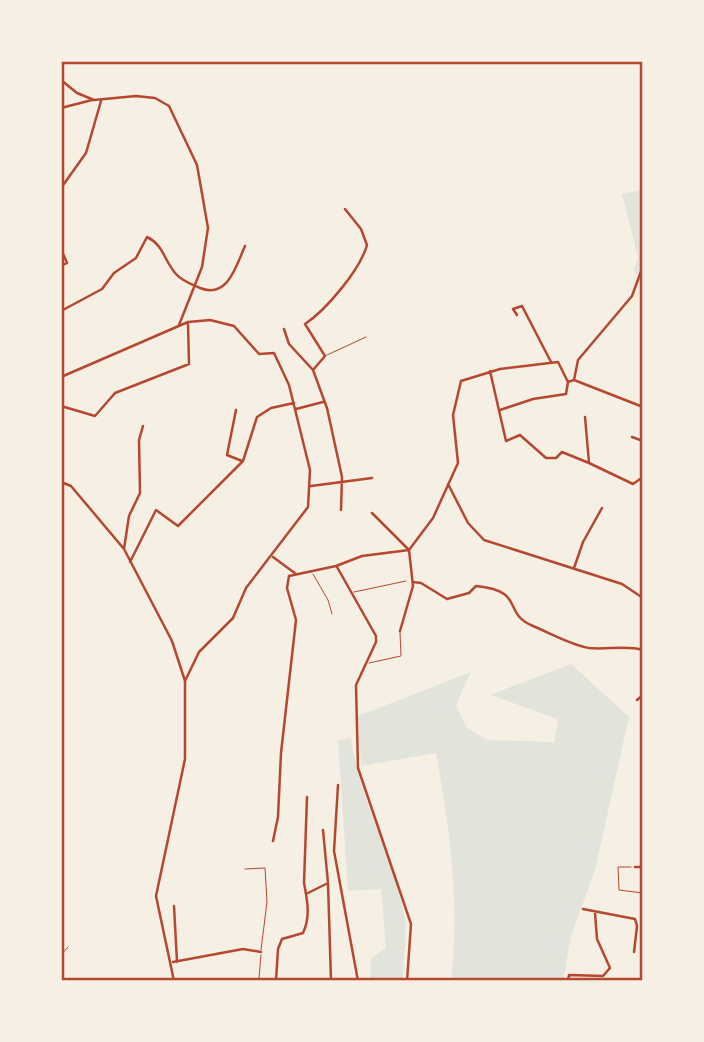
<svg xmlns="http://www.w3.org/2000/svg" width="704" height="1042" viewBox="0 0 704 1042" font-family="Figtree,sans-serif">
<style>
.green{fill:#e2e4dc}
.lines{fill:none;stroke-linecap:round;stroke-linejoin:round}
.path{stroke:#b5482f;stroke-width:1}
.service{stroke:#b5482f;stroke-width:1}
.minor{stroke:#b5482f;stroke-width:2.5}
.neatline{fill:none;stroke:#b5482f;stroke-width:2.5}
</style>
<rect width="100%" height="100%" fill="#f6efe4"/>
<path class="green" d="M643 190V280L633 271 638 258 622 194Z
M571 664 629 717 595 870 571 936 563 981H451C460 903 450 830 436 753L361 766 358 716 471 672 456 705 467 728 488 740 554 742 558 719 490 695Z
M351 737C359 802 396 858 405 922 408 941 402 961 403 981H370L371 958 386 948 381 889 348 891 338 741Z"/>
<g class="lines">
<path class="path" d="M631 867H618L619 890 643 893"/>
<path class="service" d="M327 355 366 337
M313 574 328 600 332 614
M354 592 406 581
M369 663 401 656 400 632
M245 869 265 868 267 902 261 950
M61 955 68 947
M259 978 261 955"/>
<path class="minor" d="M61 80 77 93 94 100 136 96 155 98 169 106 197 165 208 228 202 267 179 325
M61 108 92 100
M61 188 86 153 101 101
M61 249 67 263 61 266
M61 311 102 289 114 273 136 258 147 237C164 245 164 261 176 274 182 281 191 284 200 288 228 299 236 266 245 246
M517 315 513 309 522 306 551 362
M284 329 289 344 313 370 327 408 342 477 341 510
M313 370 325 356 305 324C326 310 360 270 367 245L361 229 345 209
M490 371 506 441 520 435 546 458H556L562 452 589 463
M61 377 188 322 210 320 234 326 259 354 274 353 289 385 310 470 308 507 246 588 233 618 199 652 185 681
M574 380 578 360 632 296 643 266
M568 382 574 380 643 407
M61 406 95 416 115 393 189 364 188 324
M296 409 323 402
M236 410 227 455 242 461
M585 417 589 463 633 484 643 477
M632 437 643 441
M61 482 71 486 124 549 172 641 185 681V759L156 896 174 981
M448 484 468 523 484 540 622 584 643 598
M311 486 372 478
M372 513 409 550 413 586 400 631
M124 549 129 516 140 493 139 440 143 426
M273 557 296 574
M130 562 156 510 178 526 243 461 257 417 271 408 294 403
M337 567 376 636V642L356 685 358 768 411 924 407 981
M574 568 583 542 602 508
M413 582 421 583 447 599 469 593 476 586C527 591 501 613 533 626 550 633 571 645 589 648 606 650 626 645 643 650
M637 700 643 695
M338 785 334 851 358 981
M273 841 278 817 281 753 296 620 287 588 289 576 336 566 362 556 409 550 433 518 458 463 453 415 461 381 500 369 558 362 568 382 566 394 533 399 500 410
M635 867H643
M328 883 331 981
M308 893 328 883 323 830
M174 906 177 962
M583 909 635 919 637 926 634 952
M173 962 243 949 261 952
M223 981H276L278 949 282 939 303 933C311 916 307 899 304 883L307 797
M568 981 569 975 603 976 610 968 597 939 595 913"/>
</g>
<rect width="704" height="1042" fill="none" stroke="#f6efe4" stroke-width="126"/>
<rect x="63" y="63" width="578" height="916" class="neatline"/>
</svg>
